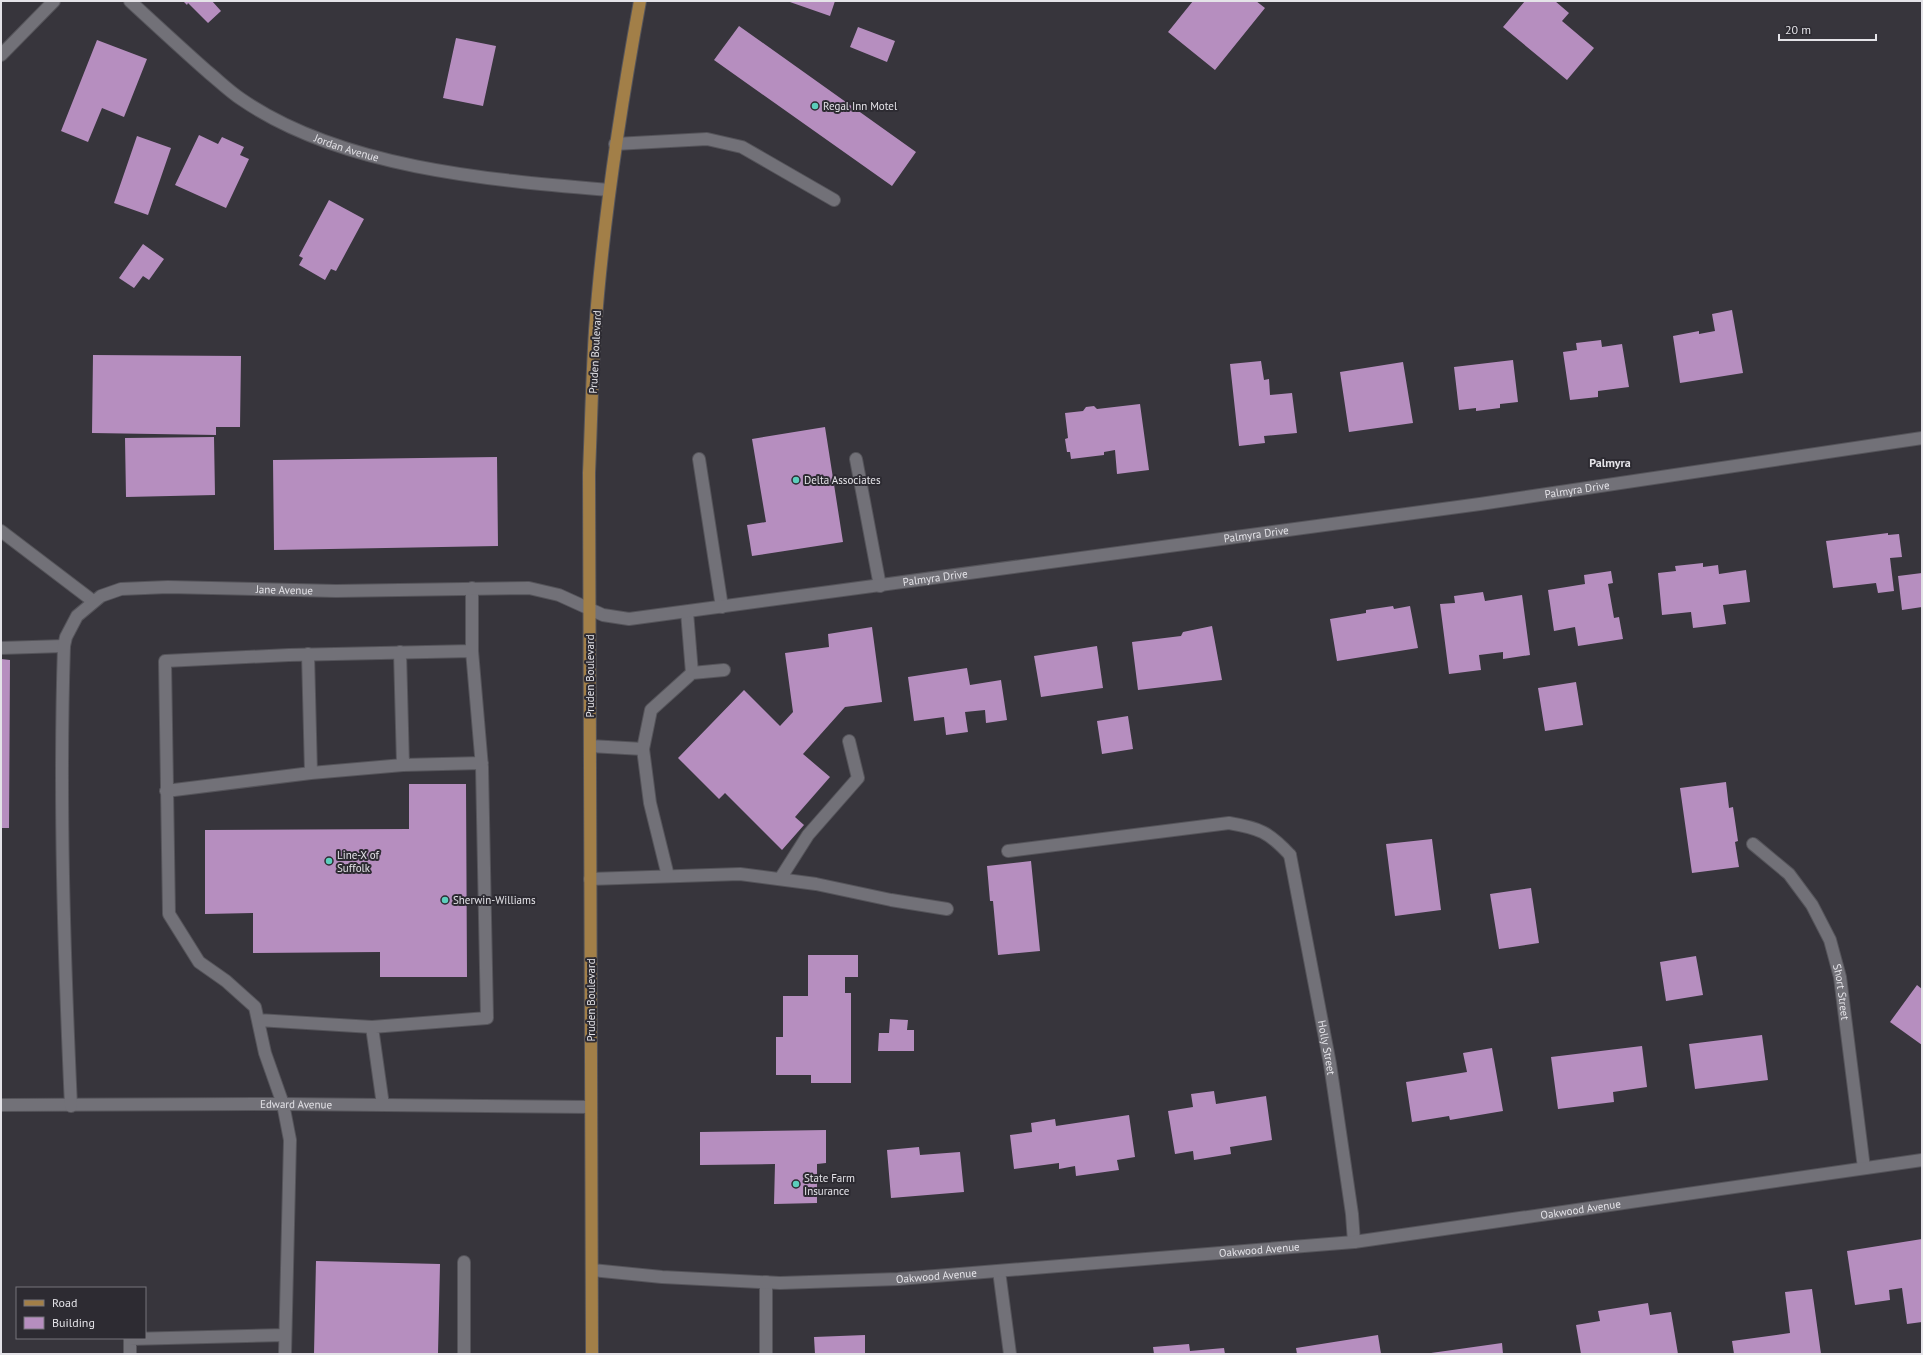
<svg xmlns="http://www.w3.org/2000/svg" width="1923" height="1355" viewBox="0 0 1923 1355" font-family="'PT Sans',sans-serif">
<style>
.building{fill:#b68ebf}
.lines{fill:none;stroke-linecap:round;stroke-linejoin:round}
.lane-casing{stroke:#55545a;stroke-width:14}
.street-casing{stroke:#55545a;stroke-width:14}
.primary-casing{stroke:#55545a;stroke-width:14}
.lane{stroke:#727178;stroke-width:12}
.street{stroke:#727178;stroke-width:12}
.primary{stroke:#a27f48;stroke-width:12}
.poi-dot{fill:#5bcebc;stroke:#2d2b32;stroke-width:1.5}
.labels{text-anchor:middle;dominant-baseline:central;stroke-width:4;stroke-linejoin:round;paint-order:stroke}
.poi-label{font-size:11px;fill:#e4e3e8;stroke:#2d2b32;text-anchor:start}
.street-label{font-size:11px;fill:#e4e3e8;stroke:#2d2b32}
.neighbourhood-label{font-size:12px;font-weight:bold;fill:#e4e3e8;stroke:#2d2b32}
</style>
<rect width="100%" height="100%" fill="#37353c"/>
<path class="building" d="M183 1H212L221 11 208 23 188 3 187 5Z
M787 1H835L830 16Z
M1193 1H1256L1265 8 1215 70 1168 32Z
M1525 1H1555L1569 13 1562 21 1594 48 1567 80 1503 27Z
M739 26 916 152 892 186 714 60Z
M858 27 895 41 887 62 850 47Z
M456 38 496 46 483 106 443 98Z
M97 40 147 59 124 117 102 108 88 142 61 131Z
M199 135 218 144 222 137 244 147 240 155 249 159 226 208 175 185Z
M137 136 171 148 148 215 114 203Z
M329 200 364 219 336 271 331 269 325 280 299 265 303 258 299 256Z
M143 244 164 259 149 280 143 276 134 288 119 278Z
M1732 310 1743 373 1680 383 1673 336 1699 331V334L1715 331 1712 314Z
M1601 340 1602 347 1622 344 1629 387 1598 391V397L1570 400 1563 352 1577 350 1576 343Z
M93 355 241 356 240 427H216V435L92 433Z
M1513 360 1518 402 1500 404V408L1476 411V408L1459 410 1454 367Z
M1261 361 1264 380 1269 379 1270 395 1292 393 1297 433 1264 436 1265 443 1239 446 1230 364Z
M1403 362 1413 423 1349 432 1340 372Z
M1140 404 1149 470 1117 474 1115 450 1104 452V455L1071 459 1070 452H1067L1065 439 1068 438 1065 413 1083 411 1086 407 1094 406 1097 409Z
M825 427 843 542 752 556 747 525 766 522 752 439Z
M214 437 215 495 126 497 125 438Z
M497 457 498 546 274 550 273 460Z
M1888 533V535L1899 534 1902 557 1890 558 1894 591 1878 593 1876 583 1833 588 1826 541Z
M1703 563V567L1718 565 1719 574 1746 570 1750 602 1723 605 1726 624 1693 628 1691 612 1662 615 1658 573 1676 571 1675 566Z
M1611 571 1613 583 1608 584 1614 618 1619 617 1623 639 1578 646 1575 627 1554 631 1548 590 1585 584 1584 575Z
M1922 573V607L1902 610 1898 576Z
M1483 592 1485 601 1522 595 1530 655 1503 659V652L1479 655 1481 670 1449 674 1440 604 1455 603 1454 596Z
M1393 606 1394 609 1410 606 1418 648 1337 661 1330 619 1366 613V610Z
M1212 626 1222 680 1138 690 1132 642 1181 636 1183 632Z
M872 627 882 702 845 707 803 754 830 777 795 817 804 825 782 850 725 793 719 799 678 758 744 690 780 726 793 712 785 653 829 647 828 634Z
M1097 646 1103 688 1041 697 1034 656Z
M1 659 10 660 9 828H1Z
M967 668 970 685 1001 680 1007 720 986 723 985 710 965 712 968 732 946 735 944 717 914 721 908 677Z
M1576 682 1583 725 1545 731 1538 688Z
M1128 716 1133 749 1102 754 1097 721Z
M1726 782 1729 808 1733 807 1738 841 1735 842 1739 867 1692 873 1680 788Z
M409 784H466L467 977H380V952L253 953V913L205 914V830L409 829Z
M1432 839 1441 910 1395 916 1386 844Z
M1031 861 1040 951 998 955 993 901H990L987 866Z
M1531 888 1539 943 1499 949 1490 894Z
M808 955H858V977H845V993H851V1083H811V1075H776V1037H783V996H808Z
M1696 956 1703 995 1666 1001 1660 962Z
M1917 985 1922 989V1045L1890 1022Z
M890 1019 908 1020 907 1030H914V1051H878L879 1033H889Z
M1762 1035 1768 1080 1695 1089 1689 1044Z
M1642 1046 1647 1087 1613 1092 1614 1102 1558 1109 1551 1057Z
M1492 1048 1503 1111 1450 1120 1449 1116 1412 1122 1406 1082 1467 1072 1463 1053Z
M1214 1091 1216 1104 1266 1096 1272 1140 1230 1147 1231 1154 1194 1160 1193 1151 1175 1154 1168 1111 1193 1107 1191 1094Z
M1129 1115 1135 1157 1117 1160 1119 1170 1076 1176 1075 1166 1059 1169V1163L1014 1169 1010 1135 1032 1132 1031 1123 1055 1119 1056 1126Z
M826 1130V1163L817 1164V1203L774 1204 775 1164 700 1165V1132Z
M919 1147 920 1155 960 1152 964 1192 891 1198 887 1150Z
M1922 1239V1322L1907 1324 1902 1288 1889 1290 1890 1300 1855 1305 1847 1251Z
M316 1261 440 1264 438 1354H314Z
M1812 1289 1821 1354H1734L1732 1341 1790 1333 1785 1292Z
M1648 1303 1650 1315 1671 1312 1678 1354H1581L1576 1325 1600 1321 1598 1311Z
M865 1335V1353H874V1354H815L814 1337Z
M1378 1335 1381 1354H1297L1296 1348Z
M1502 1343 1503 1354H1431V1353Z
M1189 1344 1190 1351 1224 1348 1225 1354H1154L1153 1347Z"/>
<g class="lines">
<defs>
<path id="lane" d="M615 144 707 139 742 147 834 200
M699 459 722 607
M856 459 880 586
M1 648 64 646
M400 652 403 765
M308 654 311 773
M692 673 724 670
M590 746 643 749
M166 791 311 773 403 765 482 763
M1008 851 1229 823C1259 828 1269 832 1290 855
M668 876 650 803 643 749 651 710 692 673 687 612
M590 879 740 874 816 884 891 900 947 909
M780 879 808 835 858 778 849 741
M258 1020 372 1027 383 1105
M372 1027 487 1018 482 767 472 651
M999 1271 1010 1354
M766 1282V1354
M130 1354V1339L285 1335
M285 1354 290 1140 283 1104 265 1053 255 1007 226 981 199 962 169 914 165 661 289 655 472 651V588
M464 1354V1262"/>
<g id="street">
<path id="s1" d="M130 1C156 25 182 49 208 72 219 81 229 91 241 99 341 168 490 180 609 190"/>
<path d="M1 55 54 1"/>
<path d="M1 531 93 601"/>
<path id="s2" d="M1753 844 1789 874 1812 905 1830 940 1840 977 1864 1168"/>
<path id="s3" d="M1290 855 1330 1064 1352 1214 1354 1242"/>
<path id="s4" d="M1 1105 283 1104 591 1107"/>
<path id="s5" d="M71 1106C64 952 59 799 64 646L66 637 77 616 101 596 121 589 168 587 336 591 529 588 559 595 603 615 629 619 1480 504 1922 438"/>
<path id="s6" d="M592 1270 662 1277 780 1283 898 1279 1354 1242 1922 1160"/>
</g>
<path id="primary" d="M592 1354 589 473C591 426 592 378 595 331 603 220 620 110 640 1"/>
</defs>
<use href="#lane" class="lane-casing"/>
<use href="#street" class="street-casing"/>
<use href="#primary" class="primary-casing"/>
<use href="#lane" class="lane"/>
<use href="#street" class="street"/>
<use href="#primary" class="primary"/>
</g>
<g class="poi-dot">
<circle cx="815" cy="106" r="4"/>
<circle cx="796" cy="480" r="4"/>
<circle cx="329" cy="861" r="4"/>
<circle cx="445" cy="900" r="4"/>
<circle cx="796" cy="1184" r="4"/>
</g>
<g class="labels">
<g class="poi-label">
<text x="823" y="106">Regal Inn Motel</text>
<text x="804" y="480">Delta Associates</text>
<text x="337" y="855">Line-X of<tspan x="337" dy="13">Suffolk</tspan></text>
<text x="453" y="900">Sherwin-Williams</text>
<text x="804" y="1178">State Farm<tspan x="804" dy="13">Insurance</tspan></text>
</g>
<g class="street-label">
<text stroke="none"><textPath href="#s1" startOffset="265">Jordan Avenue</textPath></text>
<text transform="translate(595 352) rotate(-87)">Pruden Boulevard</text>
<text stroke="none"><textPath href="#s5" startOffset="2016">Palmyra Drive</textPath></text>
<text stroke="none"><textPath href="#s5" startOffset="1692">Palmyra Drive</textPath></text>
<text stroke="none"><textPath href="#s5" startOffset="1368">Palmyra Drive</textPath></text>
<text stroke="none"><textPath href="#s5" startOffset="709">Jane Avenue</textPath></text>
<text transform="translate(590 676) rotate(-90)">Pruden Boulevard</text>
<text stroke="none"><textPath href="#s2" startOffset="178">Short Street</textPath></text>
<text transform="translate(591 1000) rotate(-90)">Pruden Boulevard</text>
<text stroke="none"><textPath href="#s3" startOffset="196">Holly Street</textPath></text>
<text stroke="none"><textPath href="#s4" startOffset="295">Edward Avenue</textPath></text>
<text stroke="none"><textPath href="#s6" startOffset="993">Oakwood Avenue</textPath></text>
<text stroke="none"><textPath href="#s6" startOffset="669">Oakwood Avenue</textPath></text>
<text stroke="none"><textPath href="#s6" startOffset="345">Oakwood Avenue</textPath></text>
</g>
<g class="neighbourhood-label">
<text x="1610" y="462">Palmyra</text>
</g>
</g>
<rect width="1923" height="1355" fill="none" stroke="#e4e3e8" stroke-width="4"/>
<rect x="16" y="1287" width="130" height="52" fill="#2d2b32" stroke="#76757b"/>
<rect x="24" y="1300" width="20" height="6" fill="#a27f48" stroke="#76757b"/>
<text x="52" y="1307" font-size="12" fill="#e4e3e8">Road</text>
<rect x="24" y="1317" width="20" height="12" fill="#b68ebf" stroke="#76757b"/>
<text x="52" y="1327" font-size="12" fill="#e4e3e8">Building</text>
<path d="M1779 34v6h97v-6" fill="none" stroke="#e4e3e8" stroke-width="2"/>
<text x="1785" y="34" font-size="12" fill="#e4e3e8" stroke="#2d2b32" stroke-width="3" paint-order="stroke">20 m</text>
</svg>
